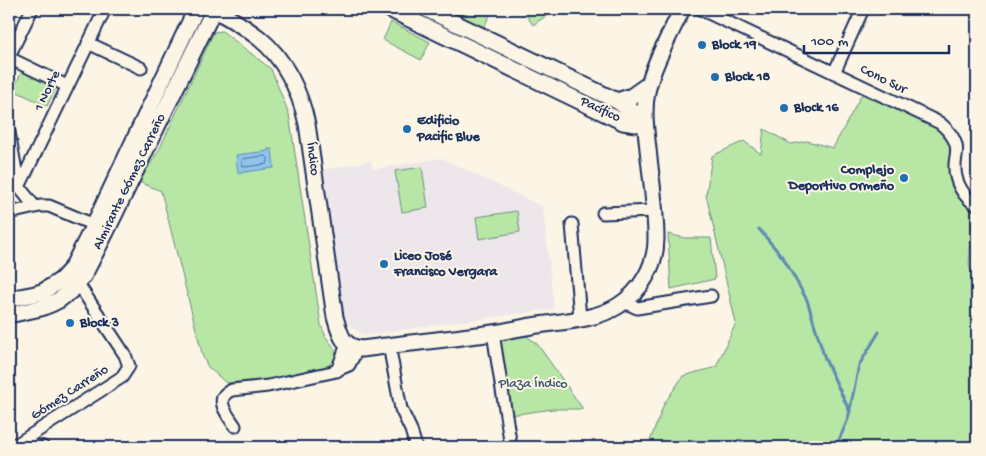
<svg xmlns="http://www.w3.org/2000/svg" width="986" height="456" viewBox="0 0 986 456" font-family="'Gochi Hand',sans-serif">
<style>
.built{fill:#ede7eb}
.green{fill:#b8e7a5;stroke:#6a8b82}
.water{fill:#8fc5ed;stroke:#6189b4}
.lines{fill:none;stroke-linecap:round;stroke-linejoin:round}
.shore{stroke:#496b97;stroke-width:1}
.stream{stroke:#6189b4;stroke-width:3}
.minor-casing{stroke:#1b2f5e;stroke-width:15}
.tertiary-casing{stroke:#1b2f5e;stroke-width:19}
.minor{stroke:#fcf5e5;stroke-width:11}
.tertiary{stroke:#fcf5e5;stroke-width:15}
.poi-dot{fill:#1f6fb2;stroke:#fcf5e5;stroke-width:2}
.labels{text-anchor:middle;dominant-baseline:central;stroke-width:4;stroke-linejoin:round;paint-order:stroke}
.poi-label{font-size:14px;font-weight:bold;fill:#1b2f5e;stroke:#fcf5e5;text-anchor:start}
.street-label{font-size:14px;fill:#1b2f5e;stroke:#fcf5e5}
.park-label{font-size:14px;fill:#3a546c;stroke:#fcf5e5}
</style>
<rect width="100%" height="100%" fill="#fcf5e5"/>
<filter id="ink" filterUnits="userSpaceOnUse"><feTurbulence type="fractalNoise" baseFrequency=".02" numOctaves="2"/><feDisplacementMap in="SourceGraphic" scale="10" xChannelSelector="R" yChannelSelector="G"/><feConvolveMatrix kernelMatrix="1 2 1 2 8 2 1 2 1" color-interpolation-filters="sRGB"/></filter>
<g filter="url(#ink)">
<path class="built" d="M442 158 543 207 554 309 441 324 364 336 350 326 344 315 322 170 371 161 373 169Z"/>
<path class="green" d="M439 9H493L483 29Z
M522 9H556L533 25Z
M391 22 430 42 421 60 383 40Z
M222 31 271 69 289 114 321 325 326 337 335 349 336 357 328 366 271 380 226 383 208 367 203 357 161 191 139 182 159 150 214 32Z
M23 69 57 86 47 106 13 90Z
M862 94 933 126C960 142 946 159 952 183 955 194 965 203 972 213L969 267 977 272V447H650V441L664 404 683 376 716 367 736 323 706 195 712 156 744 141 761 154 764 129 791 144 807 141 833 148Z
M422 167 428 208 402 212 395 171Z
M517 211 520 232 479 239 476 217Z
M668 234 685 238H711L715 279 671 289Z
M527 336 538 345 583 409H553L510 415 499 340Z"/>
<path class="water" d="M268 149H272L274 168 238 173 236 155 268 151Z"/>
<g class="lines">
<path class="shore" d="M266 156 268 158V161L267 164 245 167 242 165V161L243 159Z"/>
<path class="stream" d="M759 229 784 259 807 300 825 359 850 412
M836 447 848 419 859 365 879 332"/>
<defs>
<path id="minor" d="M700 9 940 123C947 129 954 136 956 145 958 152 955 158 955 165 954 181 963 197 977 205
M88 43 141 68
M9 56 32 9
M9 58 67 86
M834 73 863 9
M9 132 19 187 35 207
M19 187 105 9
M9 213 40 206H49L94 225
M603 213 654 211
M572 224 580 318
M624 302 637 308 711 296
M493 333 511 447
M389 345 401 409 411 430 416 447
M337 371 347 344
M235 426C228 415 212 398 232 390L268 386 332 372 349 365 358 348
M9 444H26L43 447
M17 444 122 377 129 366 125 355 78 284"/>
<path id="tertiary" d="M213 9C228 17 245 27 259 38 285 59 300 92 307 124L335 317C340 334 342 347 362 349 406 343 450 339 493 333 508 331 523 327 538 325 565 321 595 320 618 306 641 292 656 265 656 239 656 210 651 178 648 149 646 130 643 111 647 92 653 64 670 35 682 9
M389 9 623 122 636 124 645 121
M426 9 617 101 638 115 645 121
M617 101 632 96 649 84
M9 299 35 294 44 291 61 280 72 268 94 225 196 9
M9 315 41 308 51 304 59 300 72 290 84 275 106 232 214 9"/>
</defs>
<use href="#minor" class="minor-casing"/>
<use href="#tertiary" class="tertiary-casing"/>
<use href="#minor" class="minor"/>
<use href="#tertiary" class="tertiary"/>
</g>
</g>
<g class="poi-dot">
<circle cx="702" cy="45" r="5"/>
<circle cx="715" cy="77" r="5"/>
<circle cx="784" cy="108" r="5"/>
<circle cx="407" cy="129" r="5"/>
<circle cx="904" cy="178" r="5"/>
<circle cx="384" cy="264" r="5"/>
<circle cx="70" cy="323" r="5"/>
</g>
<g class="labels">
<g class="poi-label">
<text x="712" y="45">Block 19</text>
<text x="725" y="77">Block 18</text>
<text x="794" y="108">Block 16</text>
<text x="417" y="121">Edificio<tspan x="417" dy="16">Pacific Blue</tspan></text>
<text x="894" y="170" text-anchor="end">Complejo<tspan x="894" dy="16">Deportivo Ormeño</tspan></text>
<text x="394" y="256">Liceo José<tspan x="394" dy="16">Francisco Vergara</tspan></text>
<text x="80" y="323">Block 3</text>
</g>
<g class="street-label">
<text transform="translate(883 80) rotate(26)">Cono Sur</text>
<text transform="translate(48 91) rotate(-64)">1 Norte</text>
<text transform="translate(600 110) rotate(25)">Pacífico</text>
<text transform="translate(312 159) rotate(82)">Índico</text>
<text transform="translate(130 182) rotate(-64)">Almirante Gómez Carreño</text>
<text transform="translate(70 393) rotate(-33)">Gómez Carreño</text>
</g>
<g class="park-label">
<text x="533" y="384">Plaza Índico</text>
</g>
</g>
<rect width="986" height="456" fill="none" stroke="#fcf5e5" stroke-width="30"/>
<rect x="15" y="15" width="956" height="426" fill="none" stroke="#1b2f5e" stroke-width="2" filter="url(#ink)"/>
<path d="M804 45v8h145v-8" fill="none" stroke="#1b2f5e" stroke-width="2.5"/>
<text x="811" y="45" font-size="15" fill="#1b2f5e" stroke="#fcf5e5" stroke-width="4" paint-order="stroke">100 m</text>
</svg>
